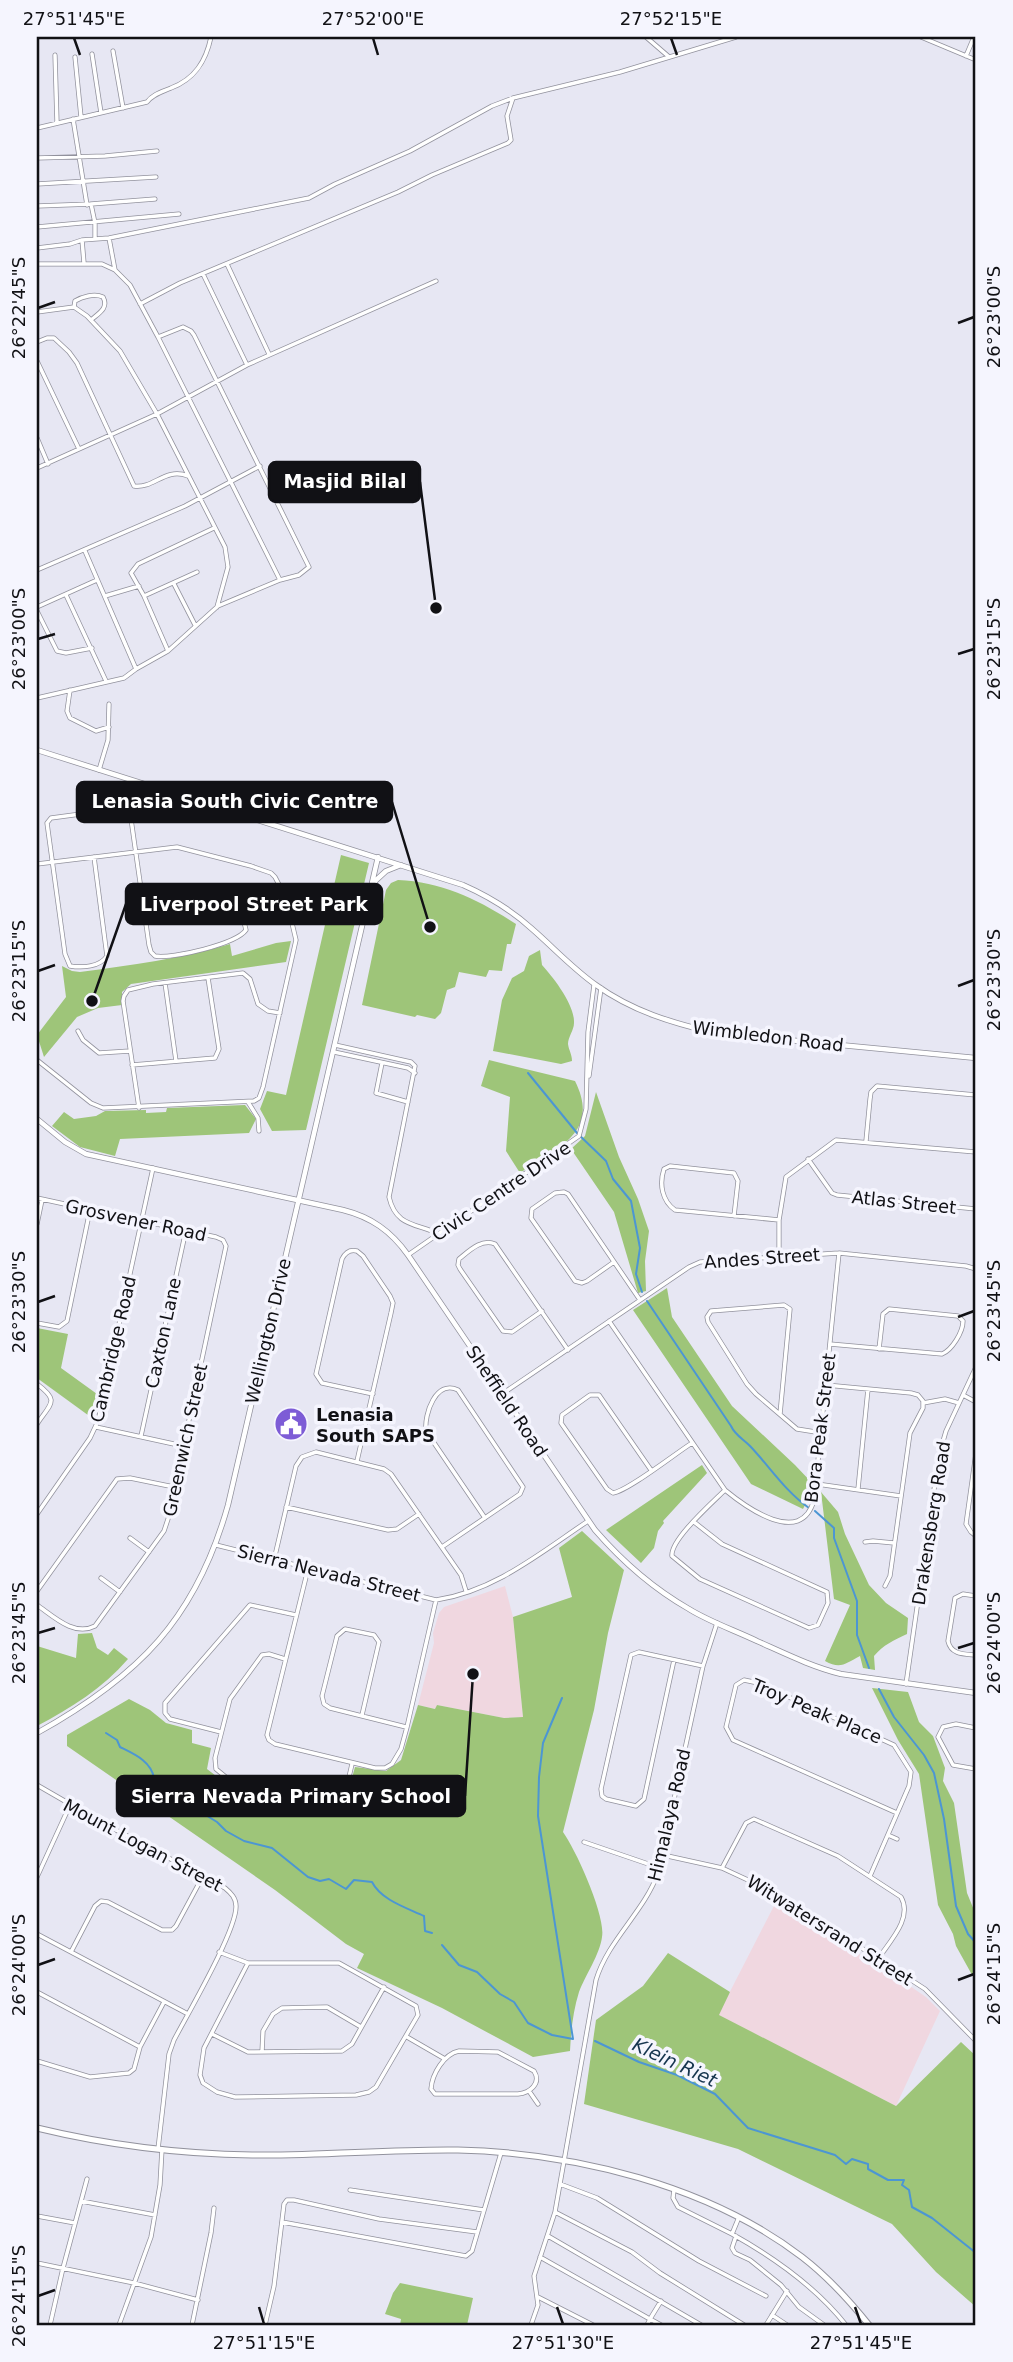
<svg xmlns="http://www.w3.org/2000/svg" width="1013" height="2362" viewBox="0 0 1013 2362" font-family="'DejaVu Sans',sans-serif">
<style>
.education{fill:#f0d7e0}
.green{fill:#9ec579}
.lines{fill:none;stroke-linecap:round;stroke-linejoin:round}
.stream{stroke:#4c96d3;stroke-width:2}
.minor-casing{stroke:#92929d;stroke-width:5}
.tertiary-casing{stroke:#92929d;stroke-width:6}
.secondary-casing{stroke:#92929d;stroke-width:7}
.minor{stroke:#fff;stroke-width:3.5}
.tertiary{stroke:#fff;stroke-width:4.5}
.secondary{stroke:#fff;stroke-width:5}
.ticks{fill:none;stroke:#111115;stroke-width:2.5}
.labels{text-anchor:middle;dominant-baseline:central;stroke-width:7;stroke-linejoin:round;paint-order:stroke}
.street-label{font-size:18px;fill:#111115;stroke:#f5f5fe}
.poi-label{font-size:18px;font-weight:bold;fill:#111115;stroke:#f5f5fe;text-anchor:start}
.water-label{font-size:19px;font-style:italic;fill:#16354f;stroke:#f5f5fe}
.leader{fill:none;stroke:#111115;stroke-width:2.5}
.callout-dot{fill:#111115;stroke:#f5f5fe;stroke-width:2.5}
.callout{fill:#111115;stroke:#111115;stroke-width:2.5}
.callout-label{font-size:19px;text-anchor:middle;font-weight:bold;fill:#fff}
.neatline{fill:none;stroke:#111115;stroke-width:2.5}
.ticks-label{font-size:18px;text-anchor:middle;fill:#111115}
</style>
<rect width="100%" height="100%" fill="#e7e7f3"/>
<path class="education" d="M505 1586 513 1617 523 1717 504 1718 437 1705 436 1709 418 1705 434 1643 433 1633 439 1613 444 1607Z
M777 1900 830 1934 829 1937 832 1939 834 1938 844 1946 879 1965 926 1997 940 2011 896 2106 718 2015Z"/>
<path class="green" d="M341 855 369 863 306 1130 272 1131 260 1109 267 1091 286 1095Z
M398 880C443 882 479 900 516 924L511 944H507L502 971 489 970 486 977 459 972 455 987 447 990 441 1013 435 1019 417 1015 415 1017 362 1005 386 890 391 883Z
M291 941 286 962 131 984 122 992V1005L98 1008 77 1017 44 1057 37 1035 66 997 62 966 72 971 80 972C131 965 181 959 230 944L232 956 276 943Z
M540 950 542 965C553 977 575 1005 574 1023 574 1030 568 1037 568 1044 569 1051 572 1054 572 1061L561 1064 493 1051 502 1000 512 978 524 971 529 956Z
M489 1060 575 1081C601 1133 557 1148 520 1173L506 1151 510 1097 481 1086Z
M596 1092 619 1157 638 1199 649 1231 645 1261 646 1291 638 1293 614 1212 571 1149 585 1136Z
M245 1105 256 1119 249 1133 120 1139 115 1156 80 1147 52 1126 64 1112 74 1119 96 1116 105 1111 146 1110V1113L166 1112 167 1108Z
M667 1288 672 1317 732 1406 795 1465 813 1484 808 1499 803 1509 751 1484 633 1310Z
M37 1328 68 1334 61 1368 97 1394 92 1418 37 1378Z
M702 1465 707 1473 663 1521 664 1523 658 1531 654 1548 641 1563 606 1530Z
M821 1492 838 1512 845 1534 869 1585 886 1603 908 1618 907 1634C894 1640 883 1645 874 1656L875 1670 863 1668 860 1656C846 1663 841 1670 825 1661L850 1605 834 1599Z
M582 1531 624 1570 608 1633 594 1710 563 1832C576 1850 606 1916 602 1937 600 1954 585 1976 579 1992 573 2011 571 2031 570 2051L533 2057 442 2008 357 1968 364 1954 346 1944 275 1890 67 1746V1735L129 1699 150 1710 166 1723 192 1730V1743L211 1748 207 1769 237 1792 335 1815 343 1810 355 1767 386 1771 401 1760 418 1705 435 1709 437 1705 504 1718 523 1717 513 1617 572 1597 559 1548Z
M92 1633 97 1648 108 1655 114 1648 128 1659C103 1688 71 1708 37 1726V1646L76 1658 78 1634Z
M872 1688 908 1692 919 1722 933 1736 945 1768 943 1781 954 1803 967 1893 976 1915V1982L956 1946 953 1934 938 1905 919 1774 898 1740Z
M668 1953 730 1992 719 2015 896 2106 961 2042 976 2056V2307L936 2272 892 2224 738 2149 584 2104 596 2020 643 1986Z
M400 2283 473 2298 467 2325H400L401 2319 385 2314 393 2293Z"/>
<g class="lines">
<path class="stream" d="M528 1073 577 1133 606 1161 613 1179 631 1201 640 1248 636 1274 642 1292
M647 1301 731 1426C735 1435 743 1439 750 1446 770 1467 785 1491 809 1508
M815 1511 834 1528V1538L857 1601V1635L869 1668
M879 1689 894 1717 924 1755 934 1773 944 1819 956 1906 968 1934 976 1943
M106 1733 117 1740 120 1747C134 1754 151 1761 154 1778L163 1785 169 1786 187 1807 196 1809 217 1822 226 1831 244 1841 272 1848 308 1877 320 1881 329 1879 346 1889 354 1880 372 1882C381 1900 407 1908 424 1916L425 1931 432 1933
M442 1945 459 1965 477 1972 500 1994 514 2002 528 2023 552 2035 573 2039 538 1816 539 1777 543 1743 562 1698
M595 2041 639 2062 677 2075 715 2094 748 2128 835 2155 846 2164 852 2159 868 2164V2169L888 2180H904L902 2185 909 2190 912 2207 932 2218 976 2253"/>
<defs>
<path id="minor" d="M646 37 668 56
M921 37 976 60
M113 51 123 108
M92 54 101 113
M55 55 57 123
M966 56 974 37
M75 57 81 117
M73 119 87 205
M37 128 147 102C153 94 162 92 171 88 195 79 206 61 211 37
M37 158 105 156 157 151
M37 184 156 177
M91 204 95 223V239
M37 206 91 204 155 199
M37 227 179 214
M109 238 115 270
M82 240 84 263
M37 248 70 244 82 240 109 238 309 198 335 184 410 151 492 106 513 98
M37 264H102L115 270 130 285 158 337 280 580
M227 264 269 354
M203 274 247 365
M140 304 180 283 398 192 432 175 508 143 511 140 507 116 513 98 620 72 736 37
M74 307 75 301C82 297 94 293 103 297 109 308 99 313 91 320
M37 312 74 307 87 316 120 351 157 414 225 547 228 567 217 607
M37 342 47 338H54L69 352 77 363 134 486C154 489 165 467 188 476
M37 361 79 449
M37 438 48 464
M37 468 157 414 247 365 436 281
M85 551 136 669
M37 570 185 506 260 466
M174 584 195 625
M66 595 106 681
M105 596 139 586
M144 596 197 572
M37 607 97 580
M37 611 57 651 66 653 92 648
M168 651 144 596 131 573 138 564 214 528
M70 690 67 711 70 718 96 731 109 727
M37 698 124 678 136 669 168 651 218 606 280 580 299 575 309 567 194 335 191 331 183 327 158 337
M99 770 108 740 109 704
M94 857 107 956C100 967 82 968 70 966L65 954 47 823 51 818 118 809H126L130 812 149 945 151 952 155 956C173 959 236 944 246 930L242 914 231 907 179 891 142 895
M37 864 177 847 251 866 271 873 275 877 286 898 296 940 263 1087 259 1098 254 1101 103 1108 91 1103 37 1060
M287 903 308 897 314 888
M165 983 176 1061
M78 1031 83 1040 99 1053 130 1051
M335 1045 411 1062 415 1066 389 1197C396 1227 416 1223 439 1234
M334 1052 408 1068 415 1073
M382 1063 376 1093 408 1102
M132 1065 215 1058 219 1049 208 978
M589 1076 601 988
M248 1102 258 1118 259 1131
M139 1108 123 1001 124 996 128 990 153 984 243 973 250 979 258 1004 268 1011 280 1013
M866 1141 870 1099 871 1092 877 1086 976 1095
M808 1159 832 1193 837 1195 976 1209
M37 1198 216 1237 223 1240 226 1246 168 1519 164 1531 95 1626C74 1637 53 1616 37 1605
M734 1216 738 1181 734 1173 670 1166 664 1169C659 1184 662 1201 675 1210L779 1220
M37 1224 42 1200
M408 1255 579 1136 586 1109 588 1032 594 985
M779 1255V1220L786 1177 836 1140 976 1152
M614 1262 587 1281 582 1283 575 1281 531 1218 532 1209 555 1193 564 1192 568 1194 640 1300
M542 1311 512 1332 503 1331 460 1269 458 1265 459 1259C469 1251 482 1238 495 1244L568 1350
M609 1321 725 1490C747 1508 801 1547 814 1500L839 1253
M37 1323 59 1327 67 1321 90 1210
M830 1344 942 1354C952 1350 963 1332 963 1321L958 1316 889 1309 883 1314 879 1349
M37 1384C60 1401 51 1403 37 1424
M826 1385 911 1393 918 1395 923 1401V1408L910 1433 890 1576 885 1586
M502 1394 689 1267 700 1262 839 1253 966 1266 976 1269
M963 1395 976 1402
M923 1403 945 1399 959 1403
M780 1414 790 1309 784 1305 711 1311 707 1317 708 1322 747 1384 756 1394 797 1429 822 1433
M96 1427 183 1446
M141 1436 186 1230
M976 1453 966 1524 971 1532 976 1536
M357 1461 391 1313 393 1303 390 1296 363 1256 357 1251C350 1249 345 1253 342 1259L316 1374 322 1383 373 1394
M651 1470 599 1395H590L562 1415 561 1423 607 1489 613 1493C628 1491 676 1453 692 1443
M817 1484 901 1496
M858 1489 868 1389
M286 1507 388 1530 397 1529 419 1514
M37 1514 90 1438 98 1421 153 1168
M694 1522 722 1544 827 1592 828 1603 818 1625 809 1628 700 1579 672 1556C670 1540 712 1503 725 1490
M130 1538 149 1552
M865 1542 873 1541 894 1543
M216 1545 436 1600C495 1591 540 1553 588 1521
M442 1547 520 1494 523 1487 458 1390C436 1379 424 1414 426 1431L485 1518
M274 1560 296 1466 302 1457 316 1452 384 1469 391 1474 461 1575 466 1591
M308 1569 267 1735 269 1740 275 1744 375 1768H385L392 1764 401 1749 407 1727 436 1600
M101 1578 120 1592
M37 1591 117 1479 130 1478 174 1487
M976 1596 963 1594 955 1598 948 1641C951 1655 964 1654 976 1655
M285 1659 269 1654 262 1655 230 1699 215 1758 216 1769 238 1787 335 1813 342 1807 352 1764
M674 1660 644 1799 636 1806 606 1799 602 1796 601 1789 631 1655 639 1652 703 1666
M906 1684 939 1455 946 1431 976 1367
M362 1715 379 1642 374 1635 345 1629 337 1636 322 1696 324 1704 330 1708 406 1727
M976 1728 956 1724 943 1727 938 1737 953 1765 976 1769
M221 1732 170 1719 165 1713V1703L250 1605 296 1615
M37 1785 101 1822 225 1888C231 1893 236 1898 236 1906 237 1930 187 2015 174 2040L169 2054 158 2149
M888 1835 897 1839
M584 1842 660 1868
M663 1855 722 1868 778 1894 925 1989 976 2041
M722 1868 746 1823 754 1819 838 1856 901 1897C913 1918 890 1941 878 1959
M870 1876 909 1786 911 1772 894 1745 758 1683 744 1680 736 1685 726 1727 733 1740 897 1813
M37 1877 70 1805
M37 1934 188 2014
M71 1952 95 1906 101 1901 108 1902 162 1930H172L176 1926 203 1876
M219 1952 248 1963 204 2048 200 2075 203 2083 217 2092 235 2097 356 2095 369 2092 376 2087 418 2015 416 2006 339 1963H248
M37 1992 140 2047
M212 2034 248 2052 342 2051 352 2044 384 1987
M407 2037 445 2059
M459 2051 498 2052 534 2071C542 2084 529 2093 518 2094H435L431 2089C432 2074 444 2054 459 2051Z
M262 2052 263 2031 273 2014 282 2008 327 2007 361 2027
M37 2061 90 2077 129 2073 134 2069 140 2047 164 2002
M529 2091 538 2104
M560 2184 597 2198 699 2261 766 2296
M350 2190 484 2210
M674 2190 673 2198 678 2207 732 2234
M81 2201 155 2215
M555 2212 632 2252 660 2273 744 2325
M37 2216 75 2223
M739 2217 732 2234C775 2258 815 2286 846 2325
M282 2222 466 2256 472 2251 501 2153
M548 2236 701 2325
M736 2236 732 2248 735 2253 750 2260 781 2285 799 2307 824 2325
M540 2257 648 2318 650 2319 647 2325
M37 2263 134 2283 198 2300
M538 2297 593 2325
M661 2301 650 2319 661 2325
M772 2315 787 2325
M50 2325 63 2268 87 2179
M119 2325 151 2237 160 2185 162 2149
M192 2325 211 2233 214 2208
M265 2325 274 2286 284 2204 287 2200H294L379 2219 477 2232
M531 2325 538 2305 534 2276 555 2212 596 1980C608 1940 644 1912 658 1873L703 1666 717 1623
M766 2325 787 2291"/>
<path id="tertiary" d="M37 750 463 885C488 896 511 910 531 928 553 947 572 968 596 985 632 1011 672 1023 715 1033L976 1058
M374 882 386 871 401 865
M37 1119 65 1142 86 1154 343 1210C371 1217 391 1231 408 1255L595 1530C621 1560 654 1589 689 1609 710 1622 734 1630 757 1641 784 1653 812 1667 841 1674L976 1693
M37 1733C138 1677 196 1619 228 1505L378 857"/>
<path id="secondary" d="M37 2128C107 2145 180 2154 252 2155 321 2156 389 2149 458 2150 575 2153 708 2185 802 2257 828 2277 849 2300 869 2325"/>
</defs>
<use href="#minor" class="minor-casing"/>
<use href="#tertiary" class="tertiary-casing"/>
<use href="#secondary" class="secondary-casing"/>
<use href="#minor" class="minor"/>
<use href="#tertiary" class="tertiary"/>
<use href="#secondary" class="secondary"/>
</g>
<path class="ticks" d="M74 38 80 55M373 38 378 55M671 38 677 55M38 308 55 302M958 323 974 317M38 639 55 634M958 654 974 649M38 971 55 965M958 986 974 980M38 1302 55 1296M958 1317 974 1311M38 1633 55 1628M958 1648 974 1643M38 1965 55 1959M958 1980 974 1974M38 2296 55 2290M259 2307 264 2324M557 2307 563 2324M855 2307 861 2324"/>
<defs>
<symbol id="civic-disc" viewBox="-11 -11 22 22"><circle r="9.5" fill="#7d5cd6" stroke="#f5f5fe"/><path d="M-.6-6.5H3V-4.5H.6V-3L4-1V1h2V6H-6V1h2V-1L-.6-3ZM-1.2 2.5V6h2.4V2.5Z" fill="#fff"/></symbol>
</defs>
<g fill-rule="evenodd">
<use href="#civic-disc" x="272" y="1405" width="38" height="38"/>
</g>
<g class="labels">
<g class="street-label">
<text transform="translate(768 1036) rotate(7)">Wimbledon Road</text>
<text transform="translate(501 1191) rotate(-34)">Civic Centre Drive</text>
<text transform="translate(904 1202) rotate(6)">Atlas Street</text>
<text transform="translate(136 1220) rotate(12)">Grosvener Road</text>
<text transform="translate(762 1258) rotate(-4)">Andes Street</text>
<text transform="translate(268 1331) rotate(-77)">Wellington Drive</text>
<text transform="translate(163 1333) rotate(-78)">Caxton Lane</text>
<text transform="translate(113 1349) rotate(-77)">Cambridge Road</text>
<text transform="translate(507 1401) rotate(56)">Sheffield Road</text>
<text transform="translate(820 1428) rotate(-83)">Bora Peak Street</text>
<text transform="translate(185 1440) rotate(-78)">Greenwich Street</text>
<text transform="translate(931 1523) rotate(-81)">Drakensberg Road</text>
<text transform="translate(329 1573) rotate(14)">Sierra Nevada Street</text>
<text transform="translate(817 1711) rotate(23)">Troy Peak Place</text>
<text transform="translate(669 1815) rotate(-77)">Himalaya Road</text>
<text transform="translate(143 1845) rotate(28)">Mount Logan Street</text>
<text transform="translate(830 1930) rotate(32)">Witwatersrand Street</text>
</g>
<g class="poi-label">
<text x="316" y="1414">Lenasia<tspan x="316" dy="21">South SAPS</tspan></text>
</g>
<g class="water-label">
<text transform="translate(675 2062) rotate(25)">Klein Riet</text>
</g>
</g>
<path class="leader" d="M436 608L420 482M430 927L392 802M92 1001L126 904M473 1674L465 1796"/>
<g class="callout-dot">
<circle cx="436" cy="608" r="7"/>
<circle cx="430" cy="927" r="7"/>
<circle cx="92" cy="1001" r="7"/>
<circle cx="473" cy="1674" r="7"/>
</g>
<g class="callout">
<rect x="269" y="462" width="151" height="40" rx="7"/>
<rect x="77" y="782" width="315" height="40" rx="7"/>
<rect x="126" y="884" width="256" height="40" rx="7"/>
<rect x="117" y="1776" width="348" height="40" rx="7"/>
</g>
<g class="callout-label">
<text x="345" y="488">Masjid Bilal</text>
<text x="235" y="808">Lenasia South Civic Centre</text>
<text x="254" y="911">Liverpool Street Park</text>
<text x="291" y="1803">Sierra Nevada Primary School</text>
</g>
<rect width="1013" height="2362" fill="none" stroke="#f5f5fe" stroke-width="77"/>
<rect x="38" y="38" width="936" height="2286" class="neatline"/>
<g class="ticks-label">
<text x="74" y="25">27°51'45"E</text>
<text x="373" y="25">27°52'00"E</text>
<text x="671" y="25">27°52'15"E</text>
<text transform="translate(19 308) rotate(-90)" y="6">26°22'45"S</text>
<text transform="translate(994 317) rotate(-90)" y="6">26°23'00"S</text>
<text transform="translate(19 639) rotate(-90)" y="6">26°23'00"S</text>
<text transform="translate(994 649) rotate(-90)" y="6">26°23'15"S</text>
<text transform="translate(19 971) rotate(-90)" y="6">26°23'15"S</text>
<text transform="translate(994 980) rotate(-90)" y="6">26°23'30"S</text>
<text transform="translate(19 1302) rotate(-90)" y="6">26°23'30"S</text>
<text transform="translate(994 1311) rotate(-90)" y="6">26°23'45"S</text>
<text transform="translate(19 1633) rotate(-90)" y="6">26°23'45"S</text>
<text transform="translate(994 1643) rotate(-90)" y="6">26°24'00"S</text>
<text transform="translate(19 1965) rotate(-90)" y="6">26°24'00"S</text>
<text transform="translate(994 1974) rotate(-90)" y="6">26°24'15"S</text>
<text transform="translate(19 2296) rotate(-90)" y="6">26°24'15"S</text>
<text x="264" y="2349">27°51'15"E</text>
<text x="563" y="2349">27°51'30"E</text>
<text x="861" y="2349">27°51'45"E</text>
</g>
</svg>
